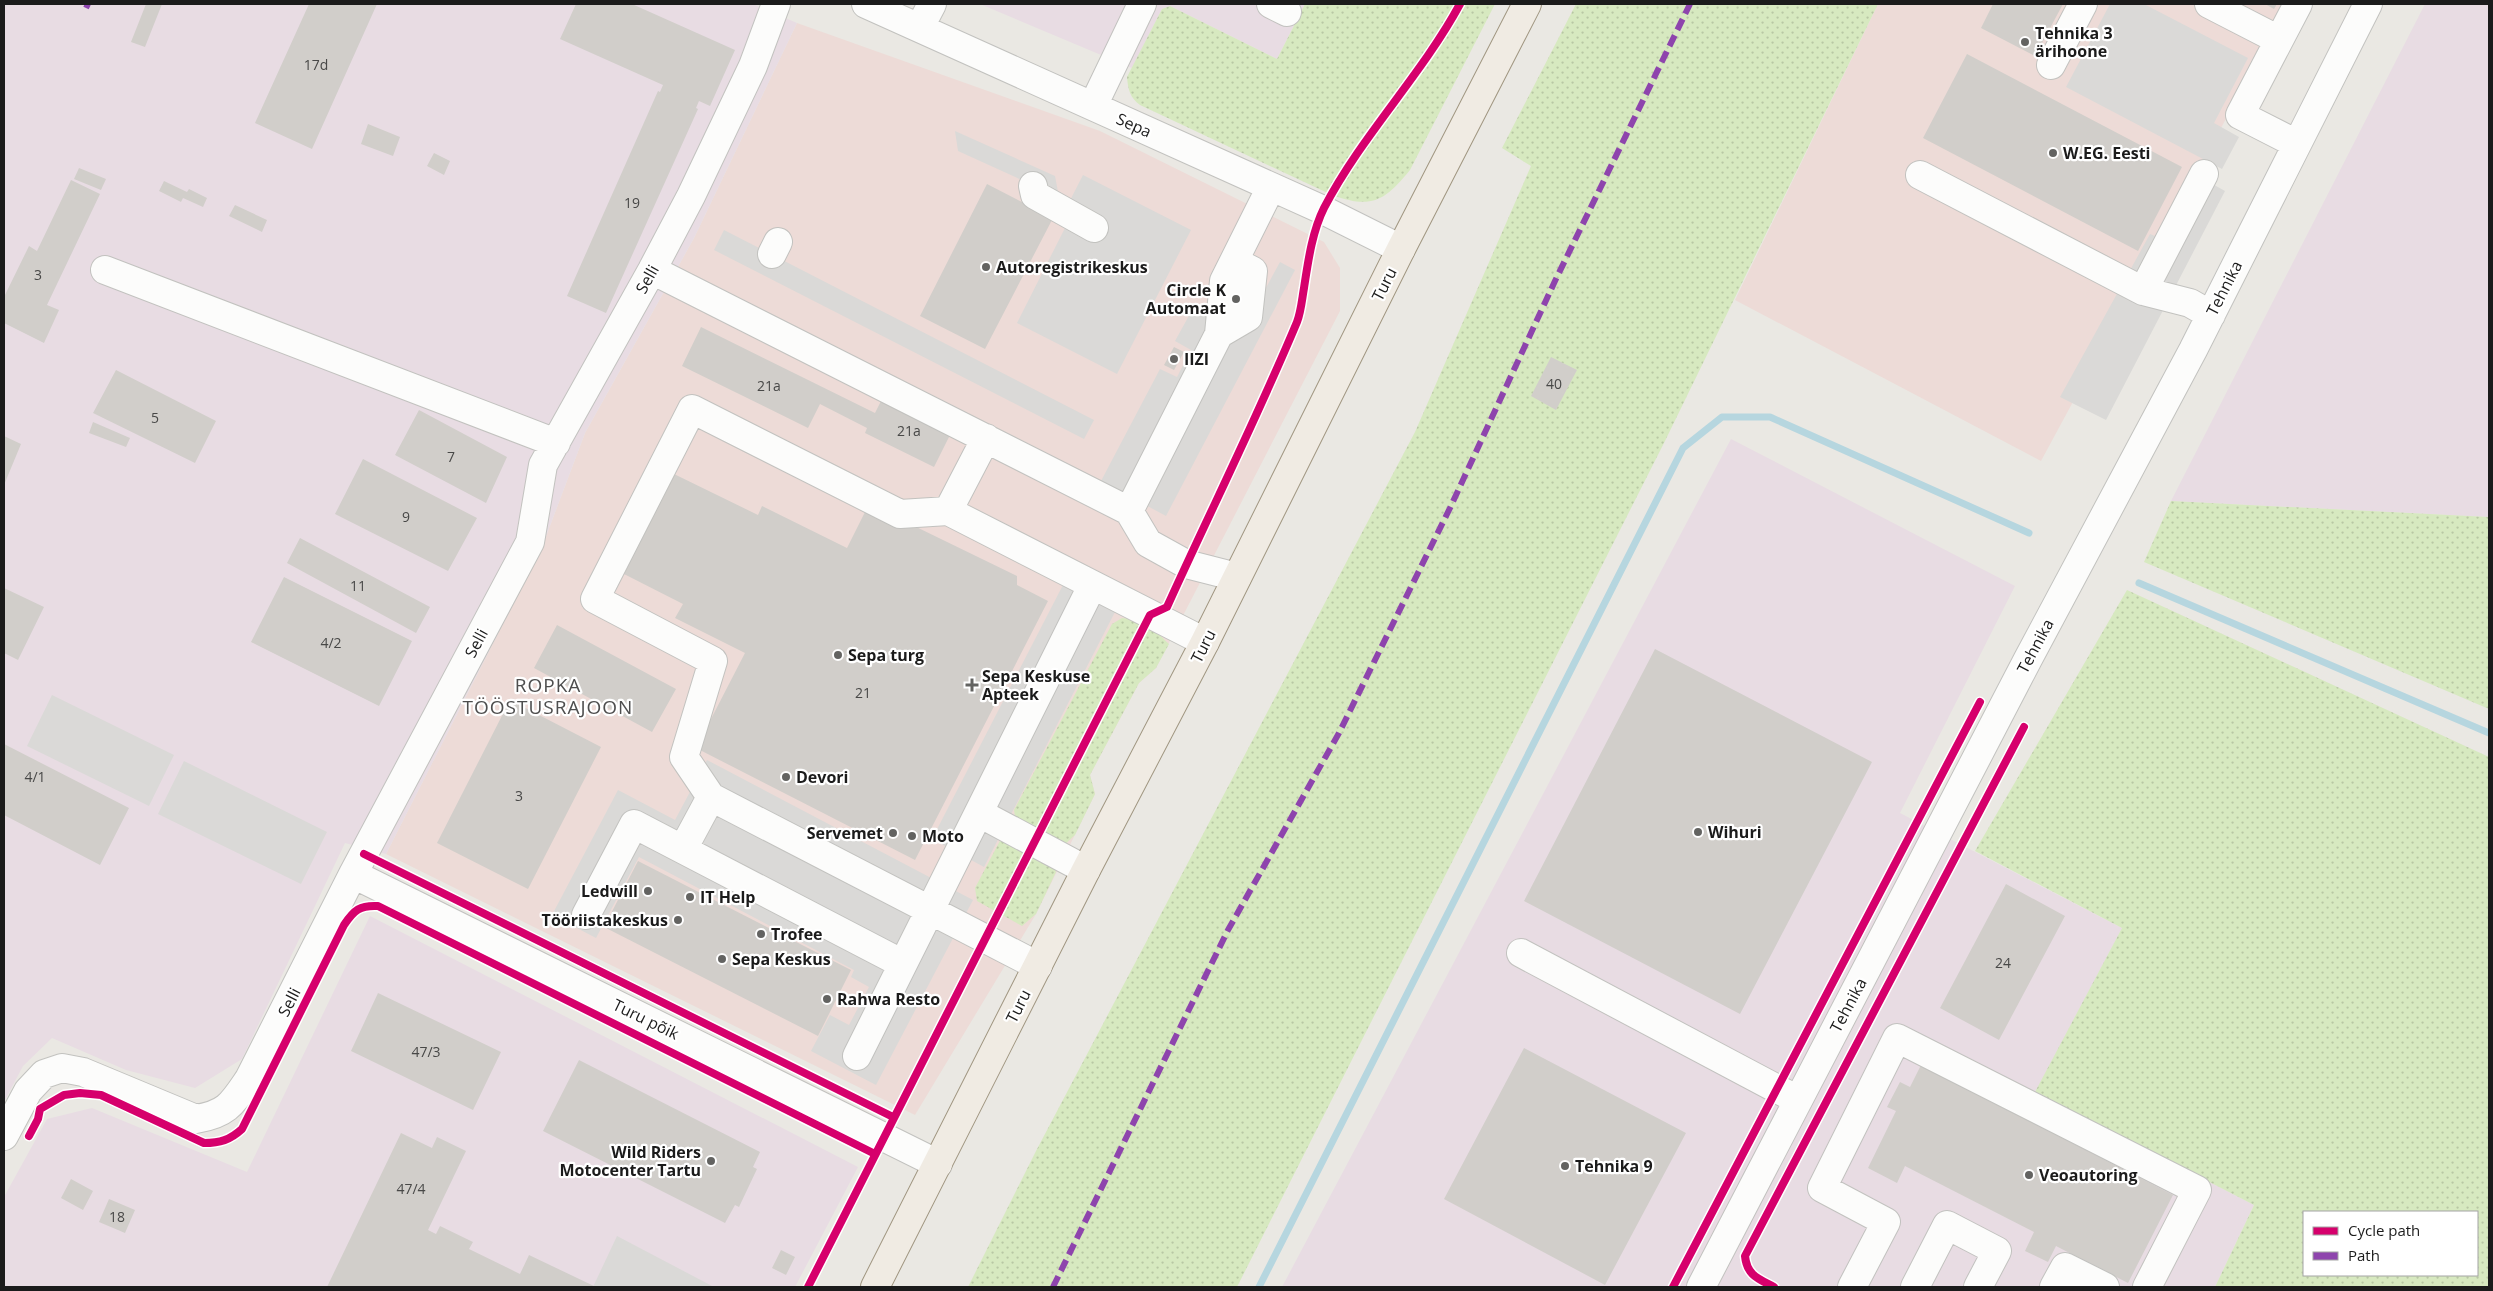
<svg xmlns="http://www.w3.org/2000/svg" width="2493" height="1291" viewBox="0 0 2493 1291" font-family="'Open Sans',sans-serif">
<style>
.commercial{fill:#eddbd7}
.industrial{fill:#e8dce3}
.grass{fill:url(#grass-dots);fill-rule:evenodd}
.parking{fill:#dad9d7}
.lines{fill:none;stroke-linecap:round;stroke-linejoin:round}
.stream{stroke:#b6d6df;stroke-width:7}
.building{fill:#d1ceca}
.minor-casing{stroke:#c2c2bf;stroke-width:30}
.major-casing{stroke:#a09681;stroke-width:30}
.minor{stroke:#fcfcfb;stroke-width:28}
.major{stroke:#f0ebe3;stroke-width:28}
.quiet{stroke:#8e44ad;stroke-width:6;stroke-dasharray:12 6;stroke-linecap:butt}
.cycleway-casing{stroke:#fff;stroke-width:11}
.cycleway{stroke:#d6006c;stroke-width:8}
.poi-dot{fill:#636361;stroke:#fff;stroke-width:2}
.labels{text-anchor:middle;dominant-baseline:central;stroke-width:4.5;stroke-linejoin:round;paint-order:stroke}
.number-label{font-size:14px;fill:#484847}
.poi-label{font-size:16px;font-weight:bold;fill:#1b1b1b;stroke:#fff;text-anchor:start}
.street-label{font-size:16px;fill:#1b1b1b;stroke:#fff}
.quarter-label{font-size:19px;letter-spacing:1px;fill:#4e4e4e;stroke:#fff}
</style>
<defs>
<pattern id="grass-dots" width="8" height="8" patternUnits="userSpaceOnUse" patternTransform="scale(1.25)"><rect width="8" height="8" fill="#d7e9c0"/><path d="M2 2h.1M6 6h.1" fill="none" stroke="#b8c7a4" stroke-width="1.8" stroke-linecap="round"/></pattern>
</defs>
<rect width="100%" height="100%" fill="#eae8e3"/>
<path class="commercial" d="M1878 4H2288L2041 461 1735 300Z
M797 23 1100 131 1324 242 1340 268V311L1156 668 1139 683 1090 775 1095 794 1036 914 915 1115 386 854 542 547 585 433 694 238Z"/>
<path class="industrial" d="M4 4H753L797 23 694 238 585 433 542 547 386 854 345 843 242 1059 195 1088 126 1070 52 1038 23 1066 4 1102Z
M980 4H1305L1277 59 1170 6 1162 9 1132 68Z
M2425 4H2489V517L2171 501Z
M1731 439 2015 586 1900 813 2122 928 2036 1092 2254 1205 2215 1287H1282Z
M370 916 858 1167 795 1287H4V1197L47 1119 92 1108 247 1172Z"/>
<path class="grass" d="M1305 4H1495L1410 170C1384 202 1371 209 1332 195L1140 105C1130 98 1128 89 1127 77L1162 9 1170 6 1277 59Z
M1576 4H1878L1665 441 1237 1287H968L1036 1151 1415 432 1531 166 1502 148Z
M2171 501 2489 517V709L2144 562Z
M2127 590 2489 757V1287H2215L2254 1205 2035 1092 2122 928 1975 851ZM2304 1212H2477V1275H2304Z
M1122 618C1148 620 1151 627 1169 644L1156 668 1139 683 1090 775 1095 794 1075 835 1061 848 1016 823 1014 810 1112 624Z
M1003 835 1051 861 1056 872 1036 914 1022 926 977 901 975 888Z"/>
<path class="parking" d="M2110 4H2144L2248 58 2214 123 2239 137 2222 169 2066 87Z
M955 131 1055 176 1059 197 958 151Z
M2191 172 2225 191 2106 420 2060 397 2150 234 2155 236Z
M1083 175 1191 230 1117 374 1017 323 1067 224 1060 220Z
M724 230 1094 420 1084 439 714 250Z
M1280 262 1295 270 1166 516 1101 481 1160 369 1177 377 1191 350 1175 341 1196 303 1244 328Z
M1064 583 1116 610 984 867 932 839Z
M52 695 174 755 149 806 27 746Z
M707 760 973 900 876 1085 811 1051 830 1015 849 1025 869 987 851 977 854 970 639 857 596 938 552 915 618 790 675 820Z
M184 761 327 832 301 884 158 814Z
M617 1236 714 1287H593Z"/>
<g class="lines">
<path class="stream" d="M2139 583 2489 733
M1259 1287 1683 448 1722 417H1770L2029 533"/>
</g>
<path class="building" d="M146 4H162L145 47 131 42Z
M309 4H377L312 149 255 123Z
M576 4H632L735 50 710 106 699 101 696 108 698 109 606 313 567 296 658 91 660 92 663 85 560 39Z
M1993 4H2063L2035 56 1981 28Z
M2265 4H2277L2274 9Z
M1967 54 2182 167 2138 251 1923 138Z
M368 124 400 137 393 156 361 144Z
M434 153 450 161 444 175 427 166Z
M79 168 106 179 101 190 74 179Z
M71 180 100 194 47 305 59 310 44 343 4 323V297L29 246 37 251Z
M164 181 187 192 189 189 207 198 203 207 183 198 181 202 159 191Z
M987 184 1053 218 985 349 920 316Z
M235 205 267 220 262 232 229 216Z
M701 327 875 413 885 393 954 427 934 467 865 433 867 428 820 404 808 428 682 366Z
M1174 347 1184 352 1174 370 1164 365Z
M1551 357 1577 370 1556 410 1531 396Z
M116 370 216 421 195 463 93 413Z
M419 410 507 457 486 503 395 455Z
M93 422 130 438 126 447 89 433Z
M4 436 21 444 4 485Z
M363 459 477 518 448 571 335 514Z
M674 474 758 515 762 506 847 548 869 504 1017 576V585L1048 601 915 860 696 748 745 653 675 618 683 604 624 574Z
M300 538 430 607 416 633 287 563Z
M284 577 412 641 379 706 251 642Z
M4 588 44 607 18 660 4 653Z
M557 625 676 689 652 732 534 668Z
M1655 649 1872 762 1740 1014 1524 901Z
M510 700 601 747 528 889 437 843Z
M4 744 129 808 100 865 4 815Z
M638 861 851 970 818 1036 604 927Z
M2006 884 2065 916 1999 1040 1940 1008Z
M378 993 501 1052 473 1110 351 1051Z
M1524 1048 1686 1133 1605 1285 1444 1199Z
M579 1060 760 1152 753 1167 757 1169 739 1207 735 1205 725 1223 543 1131Z
M1921 1065 2173 1195 2128 1283 2056 1246 2048 1262 2025 1251 2034 1232 1905 1166 1897 1183 1868 1168 1896 1111 1887 1107 1900 1082 1910 1087Z
M401 1133 432 1148 437 1137 466 1151 428 1230 436 1234 440 1226 473 1242 469 1249 520 1274 529 1255 596 1287H327Z
M71 1179 93 1191 83 1210 61 1198Z
M109 1199 135 1210 125 1233 99 1222Z
M781 1250 795 1257 786 1275 772 1268Z"/>
<g class="lines">
<defs>
<path id="minor" d="M866 4 1323 210 1401 249
M1271 4 1287 12
M2209 4 2279 40
M920 27 932 4
M2051 65 2083 4
M1093 106 1142 4
M2297 144 2240 115 2298 4
M1920 175 2143 291 2190 303 2211 315
M1033 186 1035 195 1094 228
M772 254 778 242
M105 270 556 443
M652 270 1129 511 1148 543 1186 564 1237 577
M2143 291 2204 174
M1219 334 1224 281 1271 187
M948 511 986 438
M1129 511 1219 334 1248 317 1253 271 1234 261
M979 813 1086 870
M683 849 711 797
M353 874 938 1164
M586 915 634 824 903 964
M1521 953 1798 1100
M1038 966 711 797 684 757 713 661 595 599 692 409 900 514 948 511 1205 642
M857 1056 1092 586
M4 1136 28 1091 44 1074 62 1068 83 1072 196 1119C227 1114 232 1104 249 1079L353 874 530 542 543 465 652 270 691 196 753 66 776 4
M1701 1287 2028 659 2193 350 2368 4
M1852 1287 1886 1222 1822 1188 1897 1038 2197 1190 2147 1287
M1915 1287 1947 1225 1997 1251 1978 1287
M2054 1287 2065 1267 2105 1287"/>
<path id="major" d="M875 1287 1086 870 1205 642 1401 249 1527 4"/>
</defs>
<use href="#minor" class="minor-casing"/>
<use href="#major" class="major-casing"/>
<use href="#minor" class="minor"/>
<use href="#major" class="major"/>
<path class="quiet" d="M86 8 88 4
M1053 1287 1228 930 1339 733 1450 508 1555 281 1690 4"/>
<defs>
<path id="cycleway" d="M364 854 893 1117
M29 1136 38 1119 40 1109 64 1095 80 1093 101 1095 204 1143C220 1143 230 1140 242 1129L344 925C354 910 360 905 378 906L875 1154
M808 1287 1150 615 1167 607C1210 512 1257 418 1297 322 1301 312 1302 299 1304 288 1308 262 1312 232 1324 208 1362 135 1421 76 1460 4
M1673 1287 1980 702
M1774 1287C1759 1279 1747 1276 1745 1256L2024 727"/>
</defs>
<use href="#cycleway" class="cycleway-casing"/>
<use href="#cycleway" class="cycleway"/>
</g>
<g class="poi-dot">
<circle cx="2025" cy="42" r="5"/>
<circle cx="2053" cy="153" r="5"/>
<circle cx="986" cy="267" r="5"/>
<circle cx="1236" cy="299" r="5"/>
<circle cx="1174" cy="359" r="5"/>
<circle cx="838" cy="655" r="5"/>
<path d="M969.5 677.5h5v5h5v5h-5v5h-5v-5h-5v-5h5z"/>
<circle cx="786" cy="777" r="5"/>
<circle cx="1698" cy="832" r="5"/>
<circle cx="893" cy="833" r="5"/>
<circle cx="912" cy="836" r="5"/>
<circle cx="648" cy="891" r="5"/>
<circle cx="690" cy="897" r="5"/>
<circle cx="678" cy="920" r="5"/>
<circle cx="761" cy="934" r="5"/>
<circle cx="722" cy="959" r="5"/>
<circle cx="827" cy="999" r="5"/>
<circle cx="711" cy="1161" r="5"/>
<circle cx="1565" cy="1166" r="5"/>
<circle cx="2029" cy="1175" r="5"/>
</g>
<g class="labels">
<g class="number-label">
<text x="316" y="64">17d</text>
<text x="632" y="202">19</text>
<text x="38" y="274">3</text>
<text x="1554" y="383">40</text>
<text x="769" y="385">21a</text>
<text x="155" y="417">5</text>
<text x="909" y="430">21a</text>
<text x="451" y="456">7</text>
<text x="406" y="516">9</text>
<text x="358" y="585">11</text>
<text x="331" y="642">4/2</text>
<text x="863" y="692">21</text>
<text x="35" y="776">4/1</text>
<text x="519" y="795">3</text>
<text x="2003" y="962">24</text>
<text x="426" y="1051">47/3</text>
<text x="411" y="1188">47/4</text>
<text x="117" y="1216">18</text>
</g>
<g class="poi-label">
<text x="2035" y="33">Tehnika 3<tspan x="2035" dy="18">ärihoone</tspan></text>
<text x="2063" y="153">W.EG. Eesti</text>
<text x="996" y="267">Autoregistrikeskus</text>
<text x="1226" y="290" text-anchor="end">Circle K<tspan x="1226" dy="18">Automaat</tspan></text>
<text x="1184" y="359">IIZI</text>
<text x="848" y="655">Sepa turg</text>
<text x="982" y="676">Sepa Keskuse<tspan x="982" dy="18">Apteek</tspan></text>
<text x="796" y="777">Devori</text>
<text x="1708" y="832">Wihuri</text>
<text x="883" y="833" text-anchor="end">Servemet</text>
<text x="922" y="836">Moto</text>
<text x="638" y="891" text-anchor="end">Ledwill</text>
<text x="700" y="897">IT Help</text>
<text x="668" y="920" text-anchor="end">Tööriistakeskus</text>
<text x="771" y="934">Trofee</text>
<text x="732" y="959">Sepa Keskus</text>
<text x="837" y="999">Rahwa Resto</text>
<text x="701" y="1152" text-anchor="end">Wild Riders<tspan x="701" dy="18">Motocenter Tartu</tspan></text>
<text x="1575" y="1166">Tehnika 9</text>
<text x="2039" y="1175">Veoautoring</text>
</g>
<g class="street-label">
<text transform="translate(1134 125) rotate(24)">Sepa</text>
<text transform="translate(647 279) rotate(-61)">Selli</text>
<text transform="translate(1384 284) rotate(-63)">Turu</text>
<text transform="translate(2224 288) rotate(-63)">Tehnika</text>
<text transform="translate(476 643) rotate(-62)">Selli</text>
<text transform="translate(1203 646) rotate(-63)">Turu</text>
<text transform="translate(2035 646) rotate(-62)">Tehnika</text>
<text transform="translate(289 1002) rotate(-63)">Selli</text>
<text transform="translate(1848 1005) rotate(-62)">Tehnika</text>
<text transform="translate(1018 1006) rotate(-63)">Turu</text>
<text transform="translate(646 1019) rotate(26)">Turu põik</text>
</g>
<g class="quarter-label">
<text x="548" y="685">ROPKA<tspan x="548" dy="22">TÖÖSTUSRAJOON</tspan></text>
</g>
</g>
<rect width="2493" height="1291" fill="none" stroke="#1b1b1b" stroke-width="10"/>
<rect x="2303" y="1211" width="175" height="65" fill="#ffffff" stroke="#a4a4a4"/>
<rect x="2313" y="1227" width="25" height="8" fill="#d6006c" stroke="#a4a4a4"/>
<text x="2348" y="1236" font-size="15" fill="#1b1b1b">Cycle path</text>
<rect x="2313" y="1252" width="25" height="8" fill="#8e44ad" stroke="#a4a4a4"/>
<text x="2348" y="1261" font-size="15" fill="#1b1b1b">Path</text>
</svg>
